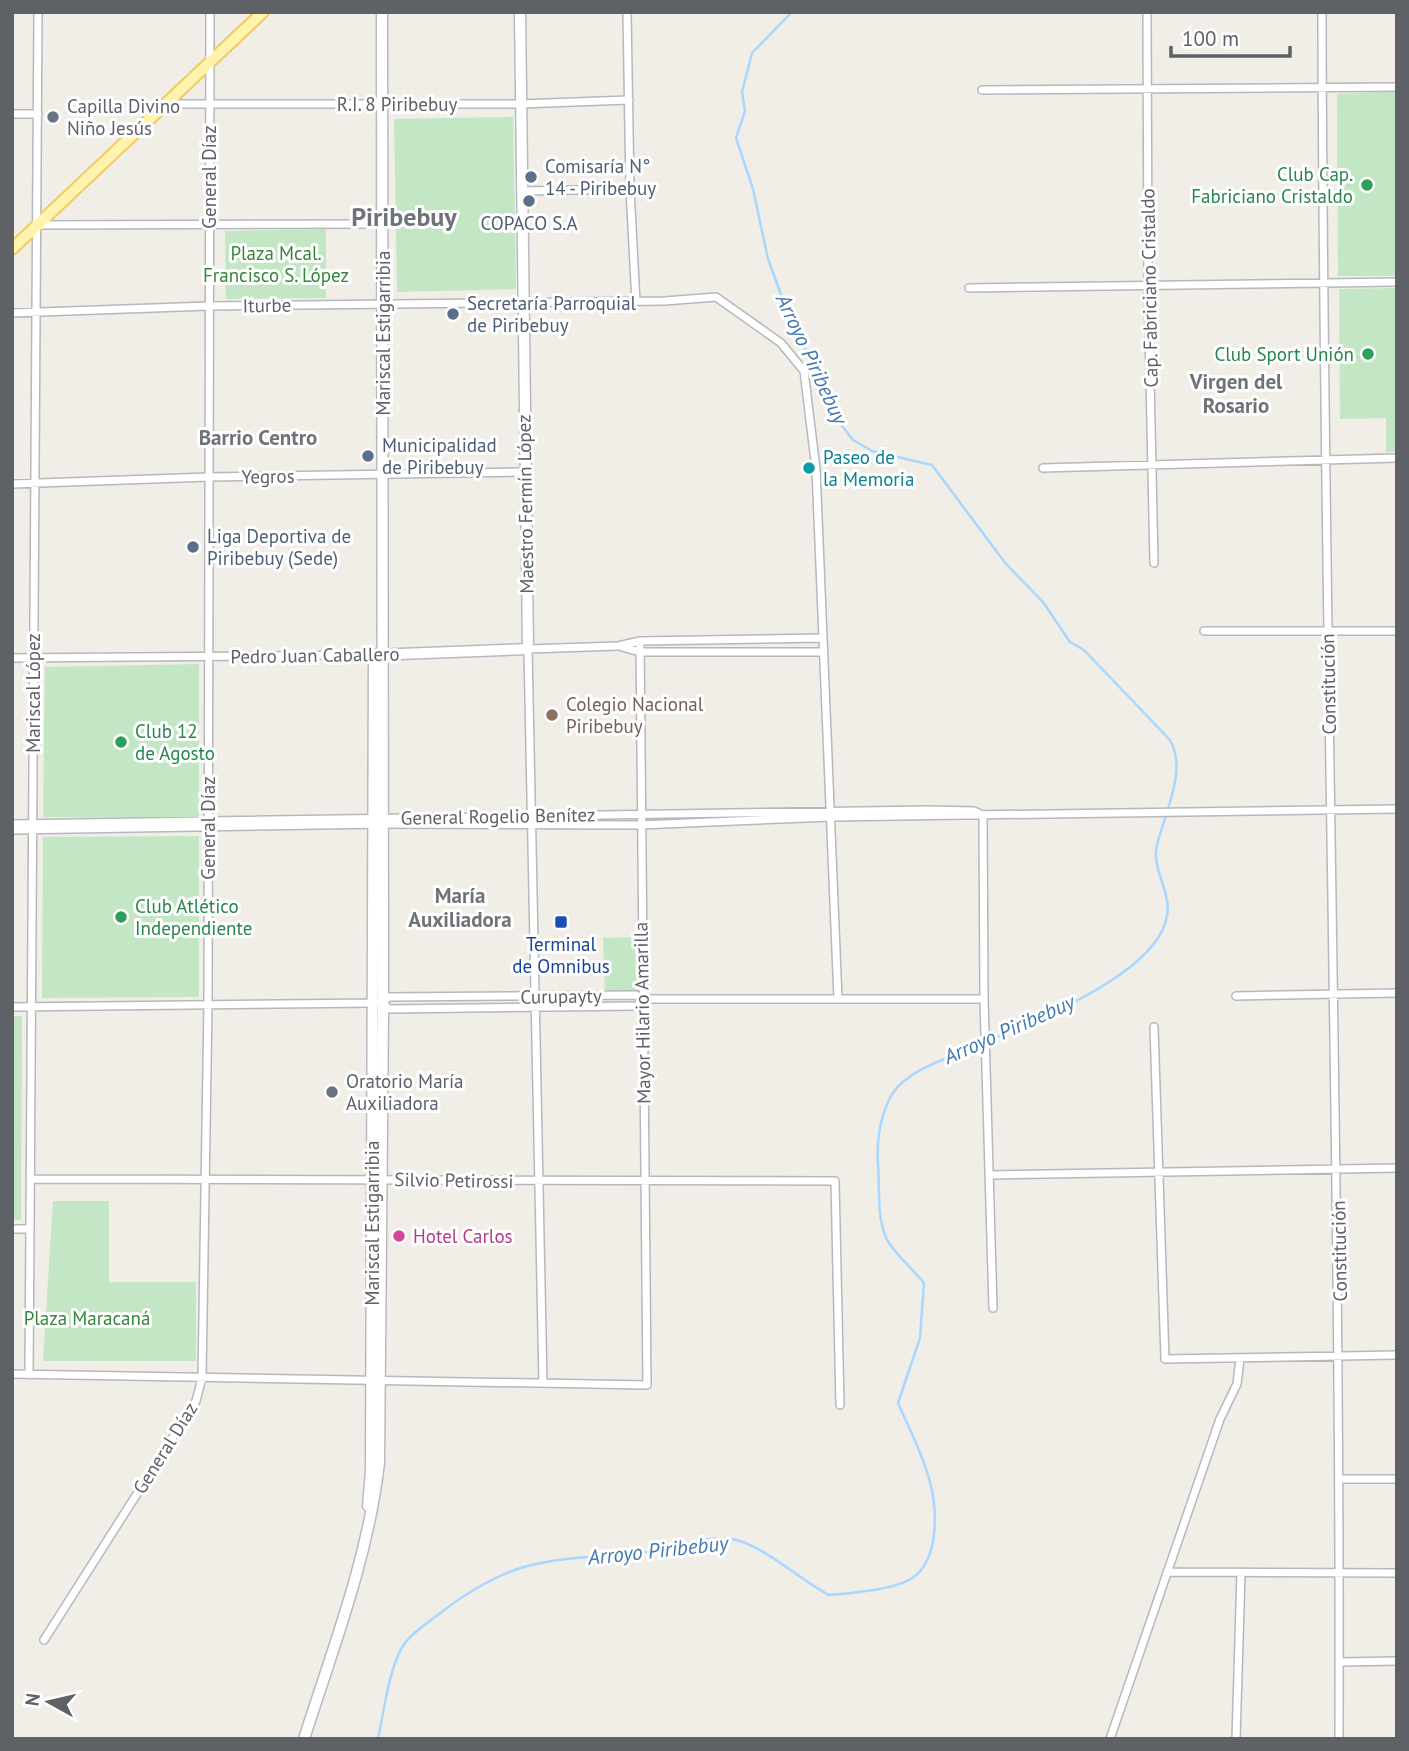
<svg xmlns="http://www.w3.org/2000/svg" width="1409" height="1751" viewBox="0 0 1409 1751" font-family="'PT Sans',sans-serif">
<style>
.green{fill:#c3e7c4}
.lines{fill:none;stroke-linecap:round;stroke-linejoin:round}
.stream{stroke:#a8d7ff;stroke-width:2.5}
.street-casing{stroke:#b6b8bd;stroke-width:10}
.secondary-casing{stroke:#b7bac0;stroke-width:13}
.primary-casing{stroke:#f1ca5e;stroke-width:14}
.street{stroke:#fff;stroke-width:7}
.secondary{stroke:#fff;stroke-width:10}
.primary{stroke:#fff3ad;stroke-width:10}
.worship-dot{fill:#6b7280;stroke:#fff;stroke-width:2.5}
.service-dot{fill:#5c6f8a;stroke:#fff;stroke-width:2.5}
.leisure-dot{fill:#2e9e5b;stroke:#fff;stroke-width:2.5}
.culture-dot{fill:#0f9aa8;stroke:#fff;stroke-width:2.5}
.education-dot{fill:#8d6e63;stroke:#fff;stroke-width:2.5}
.transit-dot{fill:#1a4fb4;stroke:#fff;stroke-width:2.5}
.hotel-dot{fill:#d1479c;stroke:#fff;stroke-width:2.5}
.labels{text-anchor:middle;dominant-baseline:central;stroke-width:6;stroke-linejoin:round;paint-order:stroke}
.street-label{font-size:19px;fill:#5e6166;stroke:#fff}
.worship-label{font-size:19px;fill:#5b616d;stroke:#fff;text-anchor:start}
.service-label{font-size:19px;fill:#4e5e75;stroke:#fff;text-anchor:start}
.leisure-label{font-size:19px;fill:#27864d;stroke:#fff;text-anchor:end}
.park-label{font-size:19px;fill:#36853b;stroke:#fff}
.culture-label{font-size:19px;fill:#0d838f;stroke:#fff;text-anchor:start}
.education-label{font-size:19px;fill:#785e54;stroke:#fff;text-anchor:start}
.transit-label{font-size:19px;fill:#164399;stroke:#fff}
.hotel-label{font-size:19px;fill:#b23c85;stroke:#fff;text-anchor:start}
.water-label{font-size:21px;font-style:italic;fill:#4278b2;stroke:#fff}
.neighbourhood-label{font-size:21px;font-weight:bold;fill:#6f7378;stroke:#fff}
.district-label{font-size:26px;font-weight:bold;fill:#6f7378;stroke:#fff}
</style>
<rect width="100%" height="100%" fill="#f0eee6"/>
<path class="green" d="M1397 91V276H1338L1337 94Z
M513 117 516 289 397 292 394 119Z
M326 229V298L226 299 225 231Z
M1397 288V452H1386V418L1340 419 1339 289Z
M199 664V818L43 817 45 667Z
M199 836V997L42 998 43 837Z
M637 937 639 993 605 994 603 938Z
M12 1016H22L21 1220H12Z
M53 1201H109V1282H196V1361H43Z"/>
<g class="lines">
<path class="stream" d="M792 12 752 53 742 92 745 111 736 138 753 189 768 259 783 300 839 422 853 440 872 451 932 465 1006 564 1043 602 1070 642 1084 650 1170 740C1182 762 1175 786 1168 809
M378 1739C384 1711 388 1676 400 1651 408 1635 425 1625 439 1614 514 1556 547 1561 638 1553 668 1551 702 1535 732 1539 762 1544 801 1581 829 1595 850 1593 891 1590 909 1580 924 1572 930 1558 933 1541 942 1490 918 1448 898 1403L920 1338 924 1283C913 1269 899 1258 889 1243 876 1223 880 1188 878 1165 876 1138 882 1098 904 1081 922 1066 946 1059 966 1050 1021 1026 1124 989 1158 938 1182 901 1154 881 1156 851 1157 840 1163 826 1166 815"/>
<defs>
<path id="street" d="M627 12 630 189 636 302
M1147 12 1148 285 1154 563
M1322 12C1323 588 1341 1163 1339 1739
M982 90 1397 87
M166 104H520L629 100
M12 114H38
M521 191 630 189
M38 225 382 224
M969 288 1397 282
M12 313 209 306 665 301 716 297 781 343 804 371 816 469 838 999
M1043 468 1397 458
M12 484 208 477 524 472
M1204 631H1397
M622 647 640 652H823
M12 658 374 655
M983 815 984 999 993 1308
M12 824 928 810 974 811 982 815
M12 830 383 824 640 825 830 817 1397 809
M1236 996 1397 993
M383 1003 389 1009 637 1006 642 999
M12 1007 373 1003 382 1002 389 997 636 995 642 999H984
M1154 1027 1165 1359 1397 1355
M989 1175 1397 1168
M30 1179 835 1181 840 1405
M12 1229H30
M12 1374 647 1385 640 641
M29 1375 38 12
M543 1383 528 649 618 646 640 641 823 638
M1340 1479H1397
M1167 1572 1397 1573
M44 1640 196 1401 202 1378 208 1005 210 12
M1340 1662 1397 1661
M1110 1739 1220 1419 1237 1384 1240 1359
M1236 1739 1241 1573"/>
<path id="secondary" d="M368 1506 371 1471 374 655 528 649 520 12
M304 1739C333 1648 368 1558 379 1463L383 1012 382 12"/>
<path id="primary" d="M12 249 263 12"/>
</defs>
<use href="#street" class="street-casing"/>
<use href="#secondary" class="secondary-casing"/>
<use href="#primary" class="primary-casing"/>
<use href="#street" class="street"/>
<use href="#secondary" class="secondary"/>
<use href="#primary" class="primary"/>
</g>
<g class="worship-dot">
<circle cx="53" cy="117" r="7"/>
<circle cx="332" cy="1092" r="7"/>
</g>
<g class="service-dot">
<circle cx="531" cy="177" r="7"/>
<circle cx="529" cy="201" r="7"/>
<circle cx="453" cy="314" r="7"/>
<circle cx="368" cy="456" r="7"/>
<circle cx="193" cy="547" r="7"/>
</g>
<g class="leisure-dot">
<circle cx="1367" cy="185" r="7"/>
<circle cx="1368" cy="354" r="7"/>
<circle cx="121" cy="742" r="7"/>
<circle cx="121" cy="917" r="7"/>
</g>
<circle class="culture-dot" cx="809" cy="468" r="7"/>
<circle class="education-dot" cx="552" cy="715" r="7"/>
<rect class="transit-dot" x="554" y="915" width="14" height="14" rx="3.5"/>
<circle class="hotel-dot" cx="399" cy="1236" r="7"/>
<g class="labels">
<g class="street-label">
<text x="397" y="104">R.I. 8 Piribebuy</text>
<text transform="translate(209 177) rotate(-90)">General Díaz</text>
<text transform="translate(1149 288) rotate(-91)">Cap. Fabriciano Cristaldo</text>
<text transform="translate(267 305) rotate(-1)">Iturbe</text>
<text transform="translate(383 333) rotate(-90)">Mariscal Estigarribia</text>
<text transform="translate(268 476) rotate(-1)">Yegros</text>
<text transform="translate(525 504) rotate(-91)">Maestro Fermín López</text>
<text transform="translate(315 655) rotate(-1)">Pedro Juan Caballero</text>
<text transform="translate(1328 684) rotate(-91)">Constitución</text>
<text transform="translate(33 693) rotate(-90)">Mariscal López</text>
<text transform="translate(498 816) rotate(-1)">General Rogelio Benítez</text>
<text transform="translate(208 828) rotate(-90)">General Díaz</text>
<text transform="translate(561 996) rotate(-1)">Curupayty</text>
<text transform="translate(642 1013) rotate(-91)">Mayor Hilario Amarilla</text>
<text transform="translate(454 1180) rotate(1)">Silvio Petirossi</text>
<text transform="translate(372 1223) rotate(-90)">Mariscal Estigarribia</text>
<text transform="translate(1339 1251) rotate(-91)">Constitución</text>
<text transform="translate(165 1448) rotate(-58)">General Díaz</text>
</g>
<g class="worship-label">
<text x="67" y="106">Capilla Divino<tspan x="67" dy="22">Niño Jesús</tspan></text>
<text x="346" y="1081">Oratorio María<tspan x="346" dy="22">Auxiliadora</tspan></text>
</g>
<g class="service-label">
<text x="545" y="166">Comisaría N°<tspan x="545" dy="22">14 - Piribebuy</tspan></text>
<text x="529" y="223" text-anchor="middle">COPACO S.A</text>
<text x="467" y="303">Secretaría Parroquial<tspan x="467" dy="22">de Piribebuy</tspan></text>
<text x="382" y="445">Municipalidad<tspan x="382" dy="22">de Piribebuy</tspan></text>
<text x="207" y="536">Liga Deportiva de<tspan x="207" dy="22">Piribebuy (Sede)</tspan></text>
</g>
<g class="leisure-label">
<text x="1353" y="174">Club Cap.<tspan x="1353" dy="22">Fabriciano Cristaldo</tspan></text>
<text x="1354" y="354">Club Sport Unión</text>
<text x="135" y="731" text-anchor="start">Club 12<tspan x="135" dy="22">de Agosto</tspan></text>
<text x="135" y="906" text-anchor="start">Club Atlético<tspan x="135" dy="22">Independiente</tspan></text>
</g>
<g class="park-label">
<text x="276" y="253">Plaza Mcal.<tspan x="276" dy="22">Francisco S. López</tspan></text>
<text x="87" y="1318">Plaza Maracaná</text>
</g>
<g class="culture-label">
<text x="823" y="457">Paseo de<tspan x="823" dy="22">la Memoria</tspan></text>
</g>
<g class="education-label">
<text x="566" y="704">Colegio Nacional<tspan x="566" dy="22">Piribebuy</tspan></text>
</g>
<g class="transit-label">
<text x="561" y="944">Terminal<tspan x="561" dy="22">de Omnibus</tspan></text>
</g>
<g class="hotel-label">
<text x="413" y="1236">Hotel Carlos</text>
</g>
<g class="water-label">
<text transform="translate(812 359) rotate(65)">Arroyo Piribebuy</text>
<text transform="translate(1009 1029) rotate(-24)">Arroyo Piribebuy</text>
<text transform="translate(658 1550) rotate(-6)">Arroyo Piribebuy</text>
</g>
<g class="neighbourhood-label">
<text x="1236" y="381">Virgen del<tspan x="1236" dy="24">Rosario</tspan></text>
<text x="258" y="437">Barrio Centro</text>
<text x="460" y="895">María<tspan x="460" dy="24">Auxiliadora</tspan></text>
</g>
<g class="district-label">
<text x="404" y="216">Piribebuy</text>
</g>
</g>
<rect width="1409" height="1751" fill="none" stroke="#5e6166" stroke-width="28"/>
<g transform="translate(49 1702) rotate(278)" stroke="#ffffff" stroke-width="5" paint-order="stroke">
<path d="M0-5L12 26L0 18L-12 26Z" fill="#5e6166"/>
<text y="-10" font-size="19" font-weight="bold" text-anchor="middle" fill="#5e6166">N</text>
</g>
<path d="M1171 46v10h119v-10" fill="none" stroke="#5e6166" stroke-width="3.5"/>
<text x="1182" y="46" font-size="21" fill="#5e6166" stroke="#ffffff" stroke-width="5" paint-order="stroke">100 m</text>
</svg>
